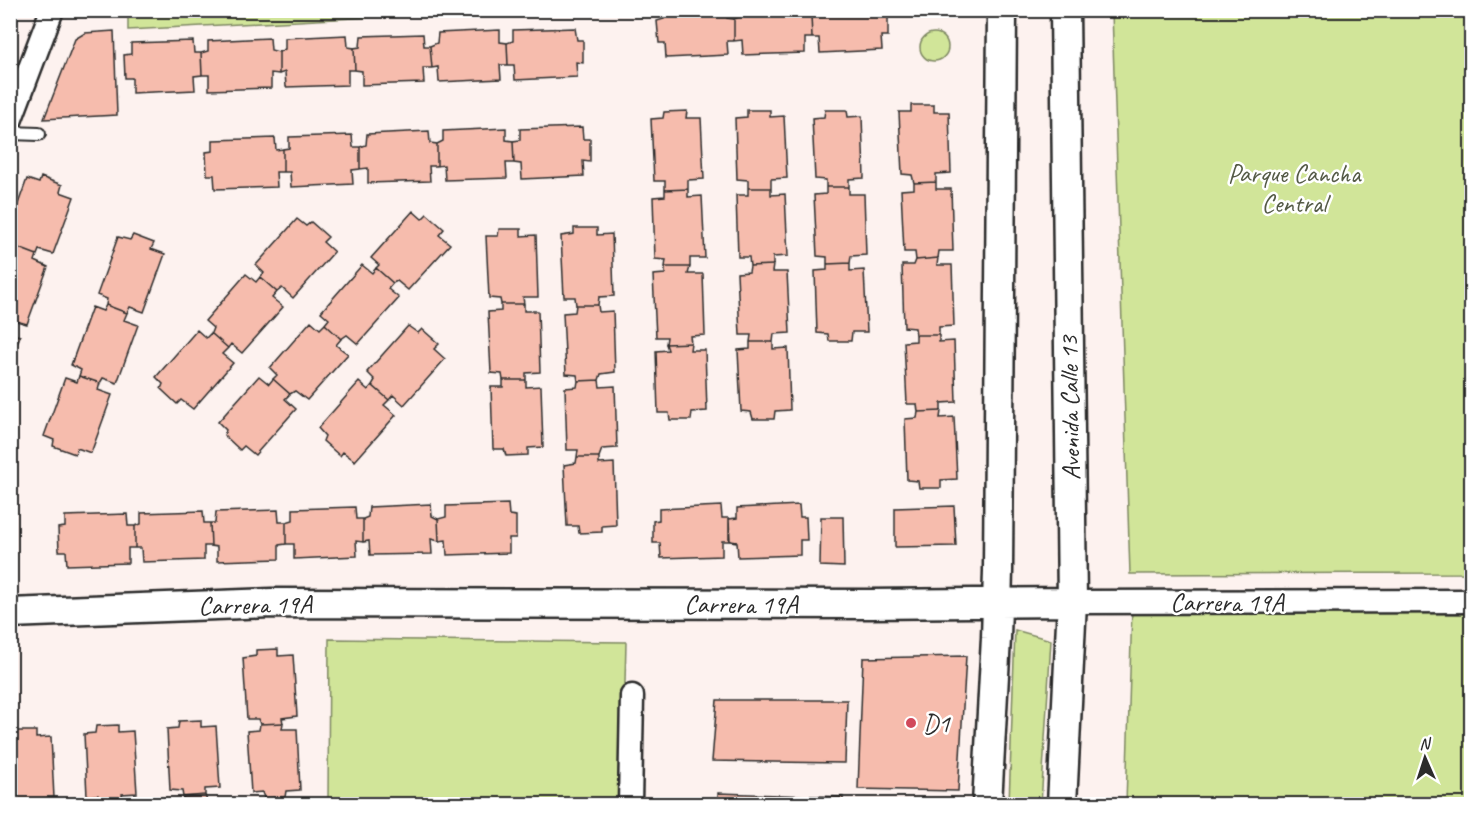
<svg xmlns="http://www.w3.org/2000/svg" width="1482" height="815" viewBox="0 0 1482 815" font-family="Caveat,sans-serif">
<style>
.green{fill:#d1e599;stroke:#7e8862;stroke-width:1.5}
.building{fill:#f6bcad;stroke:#2b2b2b;stroke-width:1.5}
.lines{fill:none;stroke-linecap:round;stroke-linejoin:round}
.service-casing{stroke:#2b2b2b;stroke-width:16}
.minor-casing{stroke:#2b2b2b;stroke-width:27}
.tertiary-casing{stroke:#2b2b2b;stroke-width:33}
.service{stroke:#fff;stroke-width:12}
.minor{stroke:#fff;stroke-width:22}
.tertiary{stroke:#fff;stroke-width:28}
.poi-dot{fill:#d1495b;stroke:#fff;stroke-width:2}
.labels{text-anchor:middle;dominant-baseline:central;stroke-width:5;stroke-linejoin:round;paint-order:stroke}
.park-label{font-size:26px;fill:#545a46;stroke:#fff}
.street-label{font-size:26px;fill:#2b2b2b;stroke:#fff}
.poi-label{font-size:26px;fill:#2b2b2b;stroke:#fff;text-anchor:start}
</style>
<rect width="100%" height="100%" fill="#fdf2ef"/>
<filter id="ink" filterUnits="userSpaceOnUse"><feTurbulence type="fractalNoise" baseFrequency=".0167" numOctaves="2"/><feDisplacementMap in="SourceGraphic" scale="12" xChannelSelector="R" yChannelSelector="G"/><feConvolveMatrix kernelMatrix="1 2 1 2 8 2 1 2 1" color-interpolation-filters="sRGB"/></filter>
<g filter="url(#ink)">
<path class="green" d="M128 11V10L484 11 128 30Z
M1112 11H1471V573L1130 574Z
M920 47a14 14 0 1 1 28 0a14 14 0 1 1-28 0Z
M1132 608 1471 614V804H1126Z
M1015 630 1051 640 1041 804H1009Z
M329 639 626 642 622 804H328Z"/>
<path class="building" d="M664 10H727V18L734 19V41H727L728 55 666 58 665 43H659L657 21 664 19Z
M741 10H805V15H811L812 38H805V53L743 55 742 40 734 41V19L741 16Z
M818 10H881V13H888V36H881L882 50 820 53 819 38H812L811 15 818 14Z
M575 28 577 40H583V63L576 62 577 77 515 80 514 65H508L507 43 513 41V30Z
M500 30V42L507 43 508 65H500L501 79 439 82 438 67 432 68 430 46 437 43 438 33Z
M114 31 117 115 44 119 75 39 85 33Z
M423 34 424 46H430L432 68H423L424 83 362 85V71L355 70 354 48 360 47 361 36Z
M347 35 348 47 354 48 355 70H348V85L286 87 285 72 279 74V52L285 49V38Z
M270 38 271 50 279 52V74L271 73V88L209 90V75H202L201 53 208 51V41Z
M193 41 194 53H201L202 75 194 76 195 90 132 93V78H125L124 55 131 54V43Z
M911 105H934V112H949L951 173 936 174V182L914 183 912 175 902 174 899 112H911Z
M747 110H770V117L784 116 787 178 771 179V188H748V180L737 179 735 118 747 117Z
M825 110H847L848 117 862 116 864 178 849 179V187H826V180L815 179 812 118 824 117Z
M687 111 686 118H701L704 179 688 180V189L665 190V181H654L651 119 663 118 664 112Z
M582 127 583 139H590V162L583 161 584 176 522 179 521 164 514 163 513 141 520 140V129Z
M506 128V140L513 141 514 163H506L507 178 445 180 444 165 437 166V144L443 141V131Z
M429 131 430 143 437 144V166H429L430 181 368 183V168L360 169V147L366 145 367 134Z
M352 135 353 147H360V169L352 170 353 184 291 187 290 172H283V149L289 148V137Z
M275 138 276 150 283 149V172H276L277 187 215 189 214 175H207L206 152 213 151V140Z
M41 177 62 185 60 192 74 197 53 254 39 250 37 255 16 247V242L10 240V226L27 179 39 183Z
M936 182V189H951L953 251H939L938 258 916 260 915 252H904L901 190 914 189V183Z
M826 187H849V194H864L866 255 851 256 850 263 827 264V257L817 256 814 195 826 194Z
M748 188H771V195L785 194 788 256 773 257V265L750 266 749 257H738L736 195H748Z
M688 189V197L702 196 705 258H690V267H665L666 260 655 259 653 197 665 196V190Z
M413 211 422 219 427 214 444 229 439 235 450 244 408 290 397 281 393 283 376 268 379 265 371 258Z
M297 219 306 226 311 222 328 237 323 242 334 252 293 298 282 288 277 292 260 277 264 273 256 265Z
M574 228H597V235L612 234 614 296 599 297 598 305H576L575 297H564L561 236 574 234Z
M499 229H521V236L536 235 538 297H523L524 304H501L500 299 489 298 486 236H498Z
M133 235 154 243 151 249 165 254 144 312 130 307 127 313 106 305 107 299 97 295 118 237 130 240Z
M16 247 37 255 35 261 48 267 27 324 13 320 10 323V252L13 253Z
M938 258 937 265H952L954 326 939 327V335H916L915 328 904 327 902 265H914L916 260Z
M850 263V271L864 270 867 332H852L851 341H829L828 334 817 333 815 271 827 270V264Z
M362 265 372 273 376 268 393 283 388 289 399 298 358 344 347 335 341 339 325 324 329 319 321 312Z
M773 265 772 272H787L790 333 774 334 773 342H750L751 335H740L737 273 749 272 750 266Z
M665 267H690L688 274H703L705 335 690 336 691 343 666 344 667 337H656L653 275 665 274Z
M246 274 256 282 260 277 277 292 272 298 283 307 242 353 231 344 228 348 211 333 213 328 205 321Z
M501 304H524V311H538L540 372 526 373V380H503L502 374 491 373 488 312 501 311Z
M106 305 127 313 124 320 138 325 117 383 103 378 100 383 79 376 81 370 71 365 92 307 103 311Z
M576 305H598L599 312 613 311 615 372 601 374 599 380 578 381 577 375 566 374 563 313 575 312Z
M311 321 320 329 325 324 341 339 336 345 348 354 307 400 295 391 290 394 273 379 277 375 270 368Z
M408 326 418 333 422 329 439 344 434 349 445 359 404 405 393 395 389 400 372 385 375 380 367 372Z
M197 330 206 338 211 333 228 348 222 354 233 363 193 409 181 400 177 404 161 389 163 384 156 377Z
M10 333 20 336 10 363Z
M916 335H939V342L954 341 956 402 941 403V411L918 412 917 404H907L904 342 916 341Z
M750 342H773V349L788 348 790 410 775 411 774 419H753L751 412 741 411 738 350 750 349Z
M691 343 690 350H705L707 411 692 412 691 420H670L669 413H658L656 351 668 350 666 344Z
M79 376 100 383 98 390 112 395 91 453 77 448 75 454 53 446 54 440 44 436 65 378 77 382Z
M259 376 269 384 273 379 290 394 285 399 296 409 255 455 244 446 240 450 224 435 226 430 218 422Z
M503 380H526V387L541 386 543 447 528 448V455L506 456 504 449H493L491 387H503Z
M599 380 600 387 615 386 617 448 602 449 599 457H577L578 450H567L565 388 577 387 578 381Z
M359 382 368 390 372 385 389 400 384 405 396 415 355 461 343 452 340 456 323 441 325 436 318 428Z
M941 411 940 418 954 417 957 479 941 480V488H919L918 481 907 480 905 419 917 418 918 412Z
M577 457H599V464L614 463 616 525 602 526V532L579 533 578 526H567L564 465 576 463Z
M431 504 432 516 438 519 439 541 431 539 432 554 370 555 369 541 363 542V519L368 517 369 507Z
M508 504 509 515 516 516V538H509V553L447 555 446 540 439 541 438 519 446 517V506Z
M799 505 800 517H806L807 540H800V555L738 557 737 542 730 541 729 519 737 518V508Z
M721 506 722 518H729V541H722V556L661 558 660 543H653V521L659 520V509Z
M954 506 956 546 895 547V508Z
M355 507 356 519H363V542L356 541 357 556 294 559V544H286V522L293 520V509Z
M278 510 279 522H286V544L279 545V559L217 561V547L211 546 210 523H215L216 512Z
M203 511 204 523H210L211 546H204V560L142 562 141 548H135V526L141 524V513Z
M127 514 128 526H135V548H128V563L67 565 66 551H59L58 528 65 527V516Z
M821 517H843L844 567 820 566Z
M278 649V656L293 655 297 716 282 718 283 723 260 724 258 719H247L243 658 256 656V650Z
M966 656 958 791 858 789 863 658Z
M717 700H847L845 763 712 761Z
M201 720V727L216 726 220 788 205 789V795L183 797 182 791 170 790 167 729 178 728 179 721Z
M283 723 282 729H297L300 790 286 791 285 797 264 798 262 792 251 793 247 731 259 730 260 724Z
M118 725V732L133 731 137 793 122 794 123 800 100 801 98 795 87 796 84 734 95 733 96 726Z
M13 731H36V738L51 737 54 798 39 799V804H16V801H10V738H13Z
M718 793 843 797V804H718Z
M205 795 207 801H222V804H172V803L184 802 183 797Z
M285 797V804L299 803 300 804H262L264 798Z
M123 800V804H100V801Z"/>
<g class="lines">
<defs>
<path id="service" d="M10 133 39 134"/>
<path id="minor" d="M10 121 52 10
M1072 602 1472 601
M630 804 632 696"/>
<path id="tertiary" d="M10 613 271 603 870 604 1072 602
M987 804 996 638 998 571 1002 10
M1062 804 1072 602 1065 10"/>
</defs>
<use href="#service" class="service-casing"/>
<use href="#minor" class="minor-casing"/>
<use href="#tertiary" class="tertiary-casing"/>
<use href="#service" class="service"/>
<use href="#minor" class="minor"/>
<use href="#tertiary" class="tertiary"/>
</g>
</g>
<circle class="poi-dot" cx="911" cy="723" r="6"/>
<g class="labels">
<g class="park-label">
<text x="1294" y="173">Parque Cancha<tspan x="1294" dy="30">Central</tspan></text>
</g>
<g class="street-label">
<text transform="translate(1070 408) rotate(-91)">Avenida Calle 13</text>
<text x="1227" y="602">Carrera 19A</text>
<text x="741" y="604">Carrera 19A</text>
<text transform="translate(255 605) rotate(-1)">Carrera 19A</text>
</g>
<g class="poi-label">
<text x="923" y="723">D1</text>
</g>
</g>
<rect width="1482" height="815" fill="none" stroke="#fff" stroke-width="36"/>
<rect x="18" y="18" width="1446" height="779" fill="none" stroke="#2b2b2b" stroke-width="2" filter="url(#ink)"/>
<g transform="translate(1425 758) rotate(357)" stroke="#ffffff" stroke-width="4.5" paint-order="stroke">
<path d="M0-4.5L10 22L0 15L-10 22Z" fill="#2b2b2b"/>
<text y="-9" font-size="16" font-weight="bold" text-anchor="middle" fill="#2b2b2b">N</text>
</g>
</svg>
